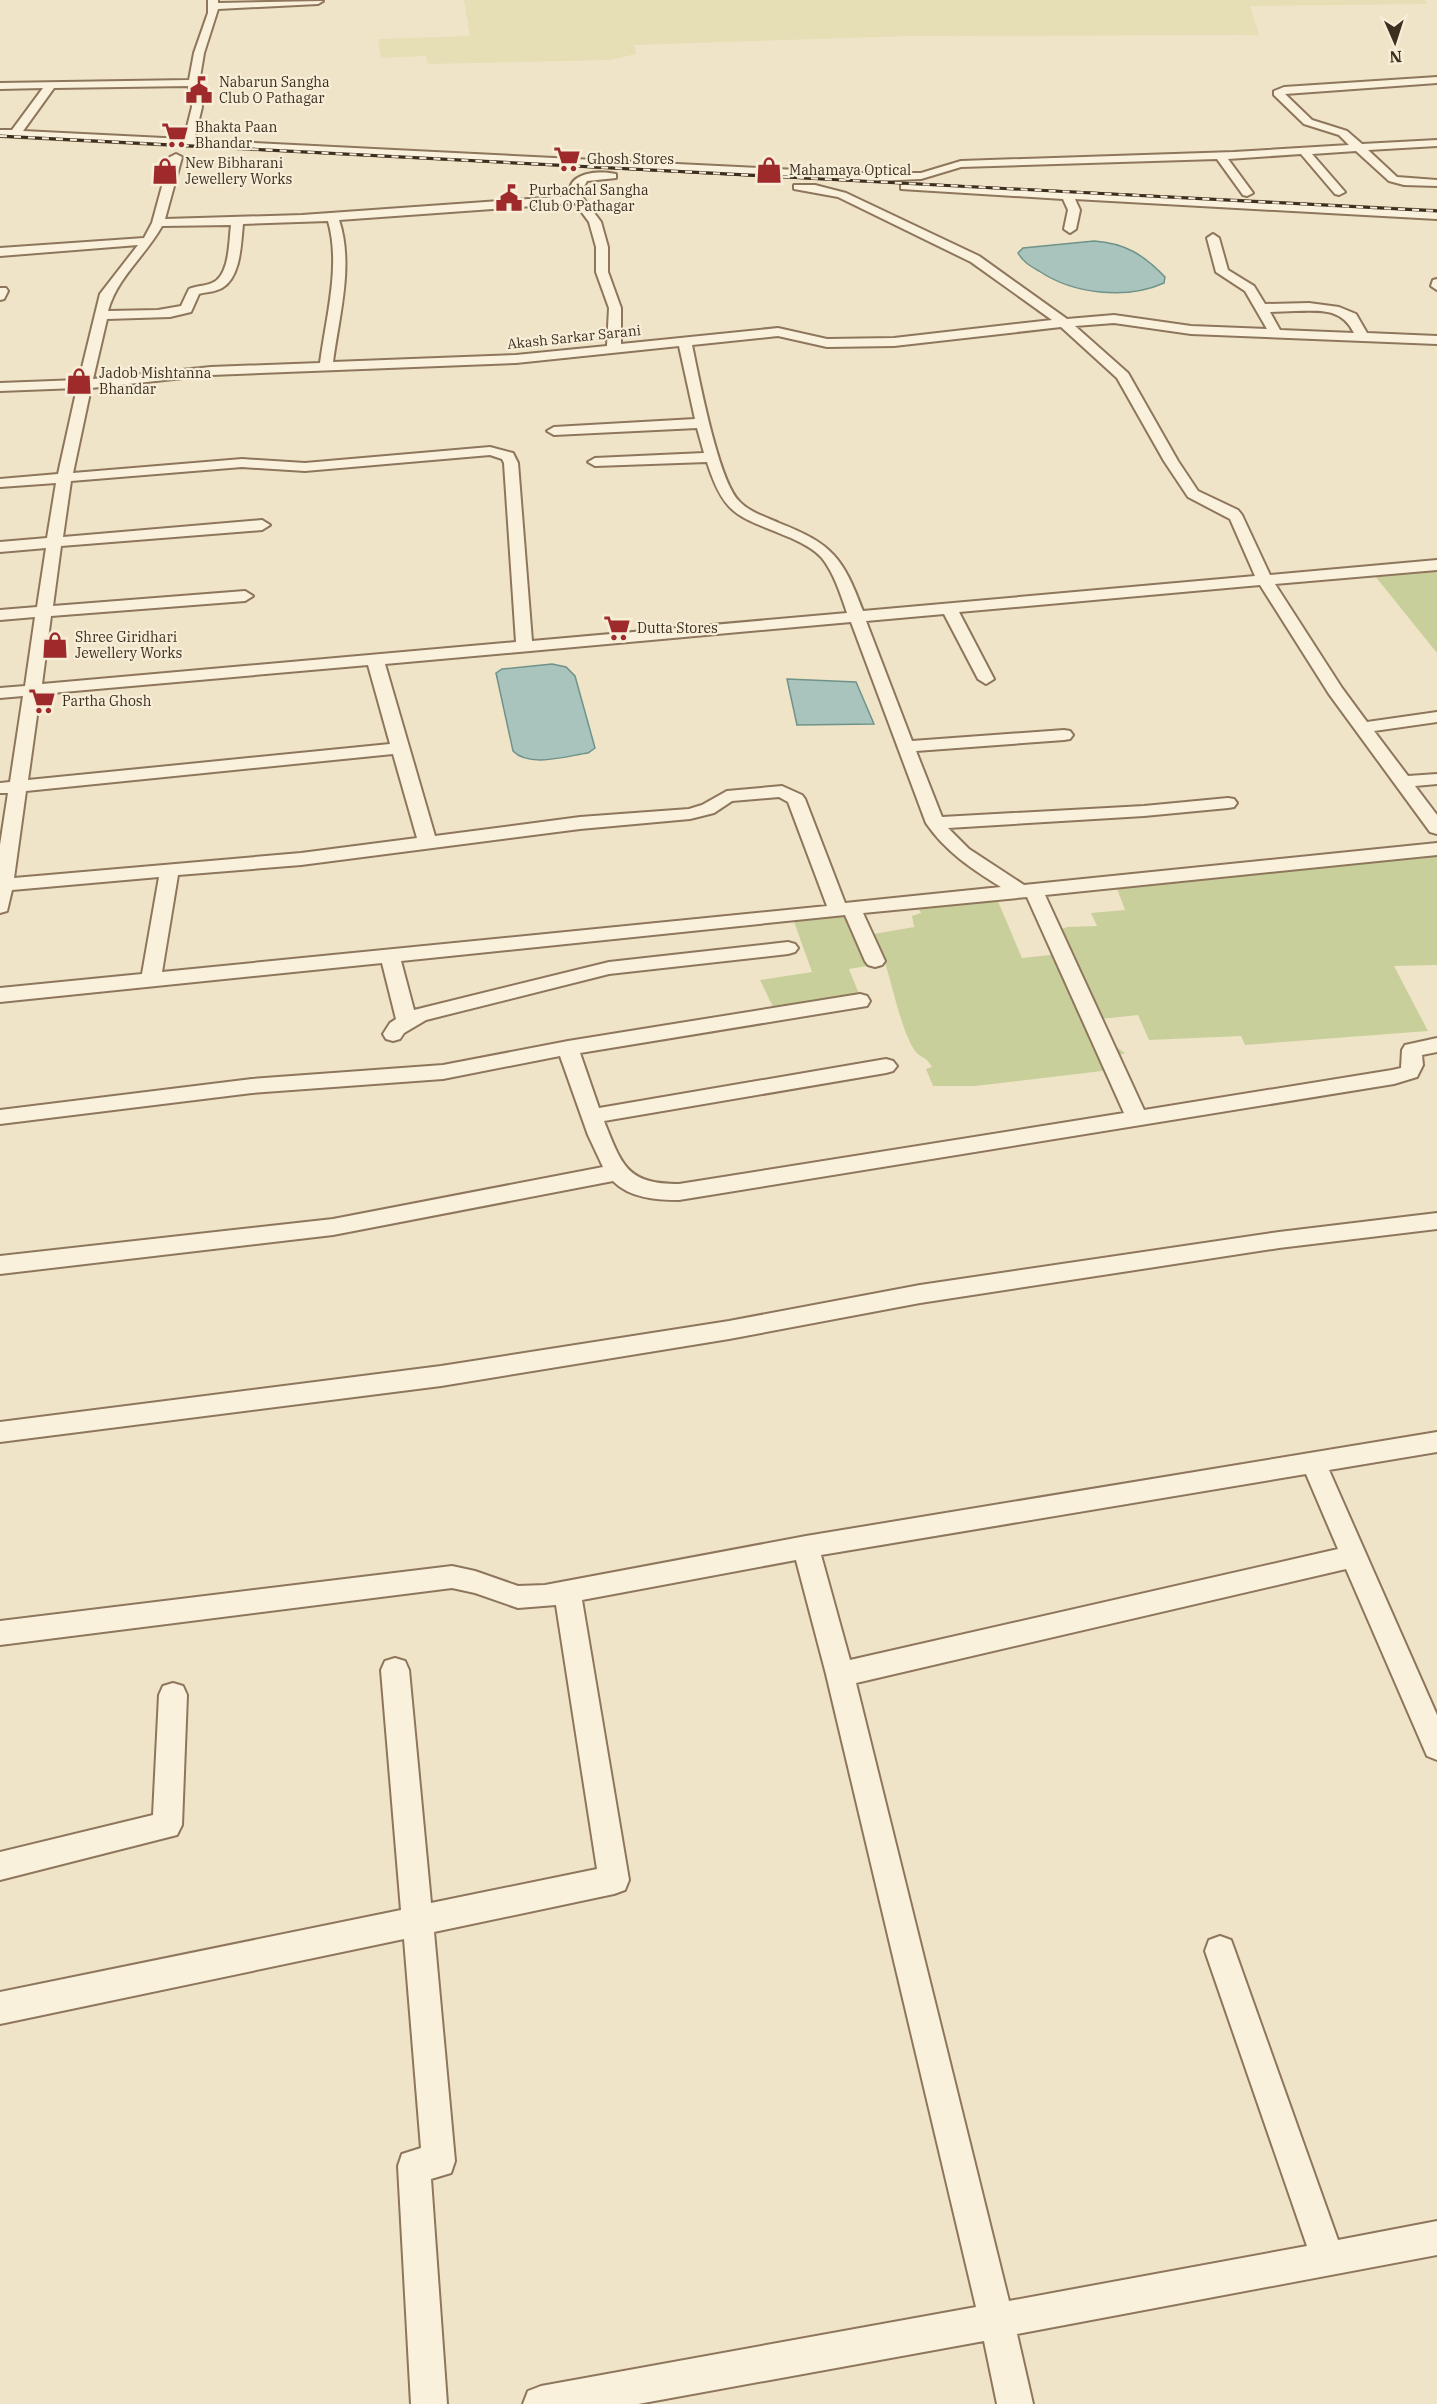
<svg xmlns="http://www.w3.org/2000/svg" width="1437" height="2404" viewBox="0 0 1437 2404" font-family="'IBM Plex Serif',serif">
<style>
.farmland{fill:#e6deb5}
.green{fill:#c9cf9b}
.water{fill:#a9c4bc;stroke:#6f938a;stroke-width:1.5}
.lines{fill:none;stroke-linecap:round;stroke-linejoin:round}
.street-casing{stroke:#8d765c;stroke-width:4}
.street{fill:#faf1dc;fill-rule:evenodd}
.rail-casing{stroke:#3d2e20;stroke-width:3}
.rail{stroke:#f7eed8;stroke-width:2;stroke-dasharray:7;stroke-linecap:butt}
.labels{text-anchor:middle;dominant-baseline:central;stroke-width:4.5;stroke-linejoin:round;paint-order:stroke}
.far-poi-label{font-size:14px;fill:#3d2e20;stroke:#f7eed8;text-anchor:start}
.far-street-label{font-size:14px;fill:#3d2e20;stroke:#f7eed8}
</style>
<rect width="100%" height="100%" fill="#f0e4c8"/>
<path class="farmland" d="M464 0H1425L1427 4 1250 6 1259 35 911 36 634 45 636 54 609 60 428 64 426 56 381 58 378 39 470 36Z"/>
<path class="green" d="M1437 570V653L1375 576Z
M1437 853V965L1394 966 1428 1031 1245 1045 1241 1036 1149 1040 1138 1015 1101 1019 1110 1043 1125 1053 1117 1056 1125 1065 1119 1069 975 1086H933L926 1069 932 1067C926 1056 922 1059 916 1052 903 1037 892 984 885 963L849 969 860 996 774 1009 760 980 812 972 793 919 863 911 874 934 914 927 912 916 921 913 916 904 997 899 1022 958 1060 954 1049 934 1067 927 1097 926 1091 913 1125 910 1116 886Z"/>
<path class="water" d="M1094 241C1125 243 1144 255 1165 277L1164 283C1126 300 1073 294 1039 271 1030 266 1023 262 1018 253L1023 248Z
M552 664 566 667 575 676 595 748 588 753C567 756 529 768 513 751L496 673 502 669Z
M787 679 856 682 874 724 797 725Z"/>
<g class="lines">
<defs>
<path id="street" d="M208 0H218V3L323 1 318 4 218 9 204 53 199 83 202 107 194 140 857 173H921L961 161 1234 152 1349 145 1339 135 1304 124 1274 95V91L1284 87 1437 77V83L1285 94 1312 120 1347 131 1362 144 1437 140V146L1368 150 1397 177 1437 180V186L1404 185 1389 181 1356 151 1312 154 1345 192 1339 195 1335 194 1301 154 1228 159 1253 193 1247 196 1243 195 1217 159 961 167 921 179 874 181 0 136V130H12L43 88 0 89V83L189 80 194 53 208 13ZM189 86 192 107 184 139 23 131 54 88Z
M176 154 182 157 165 219 302 215 570 196C566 172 599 170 616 174V178L587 181 580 194 601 222 608 247V272L621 308V344L778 328 827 339 894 338 1052 320 971 262 838 197 794 189V185H815L846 193 979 256 1067 319 1114 315 1191 326 1267 329 1245 291 1216 272 1207 238 1213 234 1219 238 1228 270 1254 286 1265 304 1309 303 1339 307 1356 314 1367 333 1437 336V344L1191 334 1114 323 1075 326 1128 373 1178 461 1198 491 1238 510 1242 515 1270 575 1437 560V570L1275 584 1342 688 1367 722 1437 712V722L1374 731 1408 776 1437 774V784L1415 786 1437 815V834L1430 832 1329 694 1260 585 959 612 994 679 986 684 978 679 944 614 866 621 912 741 1064 730 1070 731 1073 735 1070 739 1064 740 916 751 942 817 1144 806 1228 798 1234 799 1237 803 1234 807 1228 808 1144 816 948 828 969 849 1024 885 1437 843V855L1045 895 1144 1110 1392 1070 1401 1068 1402 1050 1405 1045 1437 1038V1052L1422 1055 1423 1065 1417 1077 1394 1084 679 1200C656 1200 630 1198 613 1181L333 1235 0 1274V1256L333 1219 603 1167 588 1135 560 1056 443 1079 252 1093 0 1124V1110L252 1079 443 1065 568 1041 860 994 867 996 870 1001 867 1006 580 1053 599 1108 886 1059 893 1061 897 1066 893 1071 886 1073 604 1121C622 1166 627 1184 679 1184L1124 1113 1027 897 863 913 885 961 882 965 875 967 868 965 865 961 845 915 401 961 414 1010 609 962 788 942 795 944 798 948 795 952 788 954 609 974 426 1020 404 1033 400 1039 393 1041 386 1039 383 1034 390 1023 396 1019 382 963 0 1002V988L142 974 159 877 12 890 7 911 0 913V845L8 793H0V783L10 782 23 696 0 698V688L25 686 35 617 0 620V610L37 607 46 548 0 552V542L47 538 56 483 0 487V479L58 474 77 388 0 391V383L79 380 100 294 138 245 0 256V248L144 238 152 223 170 157ZM575 203 589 222 596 247V272L609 308 607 346 516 355 333 362C339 316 354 265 339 220ZM328 221C341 265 326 317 320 363L211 367 93 379 107 319 170 317 191 312 199 294C206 292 215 292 222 288 241 277 241 243 243 224ZM231 225C229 240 230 276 212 283 205 286 196 286 189 289L181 306 158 310 108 311C116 279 146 255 162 226ZM1295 311C1319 311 1341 307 1354 333L1280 330 1270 312ZM1061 327 1117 378 1164 461 1188 497 1230 519 1255 576 863 611C843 558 833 544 779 523 766 517 749 512 739 501 718 480 699 378 692 345L778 336 827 347 894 346ZM679 346 695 419 554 427 547 431 554 435 697 428 704 453 595 458 588 462 595 466 707 462C725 519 740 516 791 538 802 543 814 549 822 558 834 573 841 595 847 613L532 641 518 463 513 453 490 447 305 463 242 459 73 473 91 388 211 375 516 363ZM490 455 502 459 504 463 516 642 42 684 51 616 245 601 253 596 245 591 53 606 61 546 262 530 270 525 262 520 63 537 71 481 242 467 305 471ZM851 622 926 823C946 852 972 869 1001 887L845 903 805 799 802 795 782 786 727 791 702 805 689 809 580 817 435 836 385 664ZM368 665 390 744 28 780 40 694ZM393 754 417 838 301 853 14 878 26 791ZM779 797 788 802 827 906 162 972 178 875 301 865 580 829 690 819 714 813 732 801Z
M905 184 1437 211V219L1075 199 1080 210 1076 229 1070 233 1064 229 1068 210 1063 199 901 189V185Z
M1437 279V290L1431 286 1433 280Z
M0 288H6L8 291 4 299 0 300Z
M1437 1213V1229L1279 1248 920 1303 729 1339 441 1386 0 1442V1422L441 1366 729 1321 920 1285 1279 1232Z
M1437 1432V1452L1329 1470 1437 1715V1760L1427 1756 1346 1569 856 1683 1009 2301 1307 2246 1205 1951 1209 1940 1220 1936 1231 1940 1235 1951 1338 2240 1437 2221V2255L1017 2334 1033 2404H997L984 2341 638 2404H523L528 2391 541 2386 976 2307 826 1674 796 1560 582 1600 629 1880 625 1890 614 1894 434 1932 455 2161 451 2173 431 2179 447 2404H411L398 2166 402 2154 421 2148 404 1939 0 2024V1992L401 1910 381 1670 385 1661 395 1658 405 1661 409 1670 431 1903 597 1869 556 1605 518 1608 475 1593 452 1588 0 1645V1621L452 1566 475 1571 518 1586 545 1585 806 1536ZM1306 1474 1338 1549 850 1660 821 1555Z
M173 1683 183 1686 187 1695 182 1825 177 1835 0 1880V1852L153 1815 159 1695 163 1686Z"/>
</defs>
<use href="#street" class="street-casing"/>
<use href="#street" class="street"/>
<defs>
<path id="rail" d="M0 136 1437 211"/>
</defs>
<use href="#rail" class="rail-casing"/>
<use href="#rail" class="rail"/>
</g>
<defs>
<symbol id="civic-bare" viewBox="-9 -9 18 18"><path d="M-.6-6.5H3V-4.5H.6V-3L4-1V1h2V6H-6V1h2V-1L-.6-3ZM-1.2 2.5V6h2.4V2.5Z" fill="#9e2a2b" stroke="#f7eed8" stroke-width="2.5" paint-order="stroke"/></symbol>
<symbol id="supermarket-bare" viewBox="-9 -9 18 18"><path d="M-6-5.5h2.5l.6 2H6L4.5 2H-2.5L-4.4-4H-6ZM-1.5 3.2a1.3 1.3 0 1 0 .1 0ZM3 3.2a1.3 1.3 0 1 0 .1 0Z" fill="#9e2a2b" stroke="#f7eed8" stroke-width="2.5" paint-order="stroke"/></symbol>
<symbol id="shop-bare" viewBox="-9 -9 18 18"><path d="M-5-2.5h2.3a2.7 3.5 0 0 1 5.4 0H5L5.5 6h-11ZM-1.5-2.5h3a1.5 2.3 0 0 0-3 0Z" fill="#9e2a2b" stroke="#f7eed8" stroke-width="2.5" paint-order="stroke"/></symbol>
</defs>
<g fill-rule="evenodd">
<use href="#civic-bare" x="180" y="71" width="38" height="38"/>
<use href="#supermarket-bare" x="156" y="116" width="38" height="38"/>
<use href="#supermarket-bare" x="548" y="140" width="38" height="38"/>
<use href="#shop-bare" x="750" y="151" width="38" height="38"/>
<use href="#shop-bare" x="146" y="152" width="38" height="38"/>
<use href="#civic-bare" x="490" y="179" width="38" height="38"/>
<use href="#shop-bare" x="60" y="362" width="38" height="38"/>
<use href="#supermarket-bare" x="598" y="609" width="38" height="38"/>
<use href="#shop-bare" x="36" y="626" width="38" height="38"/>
<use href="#supermarket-bare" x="23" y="682" width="38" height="38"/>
</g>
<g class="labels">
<g class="far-poi-label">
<text x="219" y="82">Nabarun Sangha<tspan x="219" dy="16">Club O Pathagar</tspan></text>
<text x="195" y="127">Bhakta Paan<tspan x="195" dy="16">Bhandar</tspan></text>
<text x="587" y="159">Ghosh Stores</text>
<text x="185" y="163">New Bibharani<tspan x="185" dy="16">Jewellery Works</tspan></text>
<text x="789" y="170">Mahamaya Optical</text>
<text x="529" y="190">Purbachal Sangha<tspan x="529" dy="16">Club O Pathagar</tspan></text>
<text x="99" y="373">Jadob Mishtanna<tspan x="99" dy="16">Bhandar</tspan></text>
<text x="637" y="628">Dutta Stores</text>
<text x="75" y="637">Shree Giridhari<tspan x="75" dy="16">Jewellery Works</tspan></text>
<text x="62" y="701">Partha Ghosh</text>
</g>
<g class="far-street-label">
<text transform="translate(574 337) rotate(-6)">Akash Sarkar Sarani</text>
</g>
</g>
<g transform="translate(1395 42) rotate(177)" stroke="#f7eed8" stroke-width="4.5" paint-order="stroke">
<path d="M0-4.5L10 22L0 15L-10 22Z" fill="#3d2e20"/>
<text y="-9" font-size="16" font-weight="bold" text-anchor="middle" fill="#3d2e20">N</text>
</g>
</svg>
